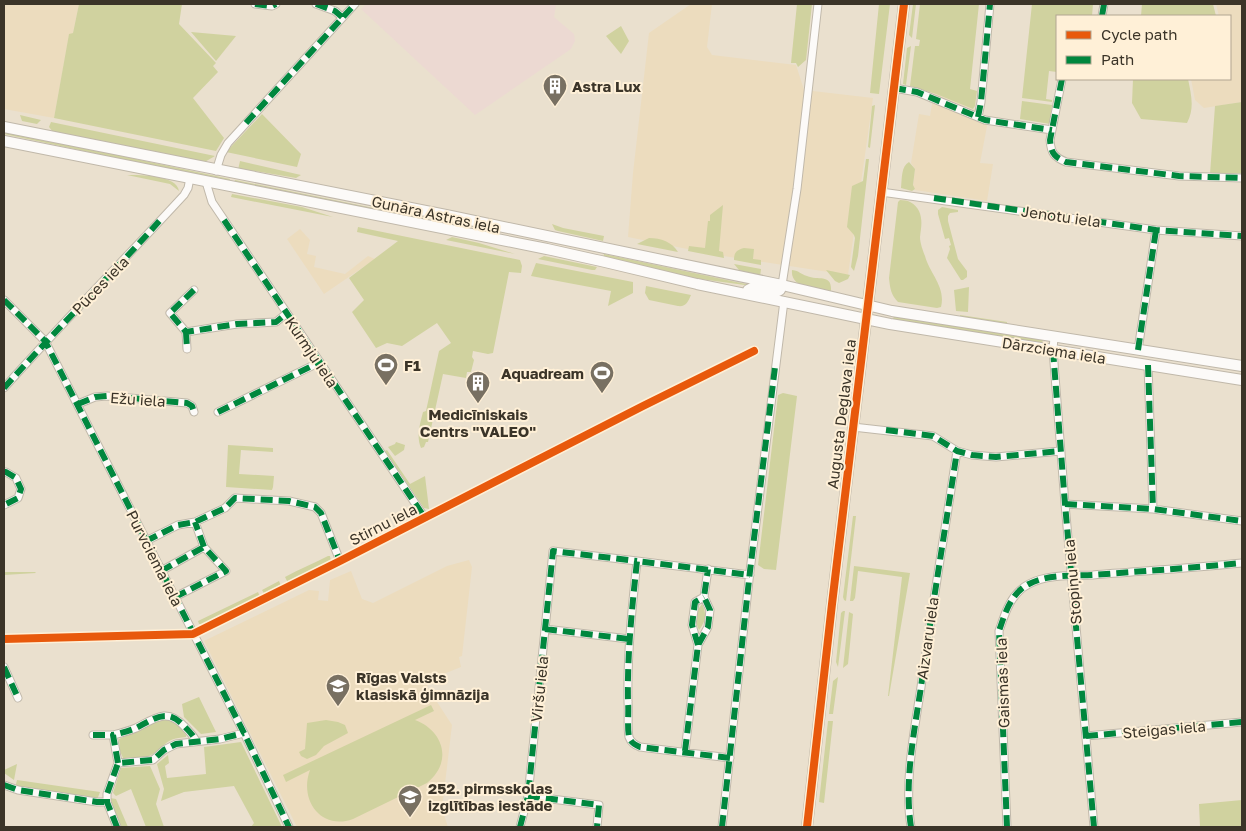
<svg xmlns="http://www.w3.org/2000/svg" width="1246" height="831" viewBox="0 0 1246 831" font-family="'Golos Text',sans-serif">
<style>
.built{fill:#ecdcbe}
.industrial{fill:#ecd9d2}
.green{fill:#d0d29f}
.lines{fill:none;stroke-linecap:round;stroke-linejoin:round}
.street-casing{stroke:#c0b8aa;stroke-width:9}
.secondary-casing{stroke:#c0b8aa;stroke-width:12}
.street{stroke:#fcfaf8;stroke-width:7}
.secondary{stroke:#fcfaf8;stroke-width:10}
.quiet{stroke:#00873e;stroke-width:6;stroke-dasharray:12 6;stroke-linecap:butt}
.cycleway-casing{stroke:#fff0d7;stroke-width:11}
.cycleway{stroke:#e8590c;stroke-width:8}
.labels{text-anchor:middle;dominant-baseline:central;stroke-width:4;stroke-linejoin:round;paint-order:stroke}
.poi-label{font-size:15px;font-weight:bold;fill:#3b3428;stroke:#fff0d7;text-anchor:start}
.street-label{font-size:15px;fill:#3b3428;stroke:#fff0d7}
</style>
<rect width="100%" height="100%" fill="#eae0ce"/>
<path class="built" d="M4 4H79L73 33 69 35 54 118 4 109Z
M691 4H712L707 47 712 55 796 65 804 90 873 98 848 275 717 255 628 237 633 173 649 33Z
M1216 4H1242V102L1204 108 1195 100 1191 79H1230V16H1219Z
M934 93 973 109 982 110 987 126 980 163 993 164 987 201 915 190 913 186 915 169 911 163 919 114 930 116Z
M300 229 310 240 307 254 316 256 314 267 345 274 368 256 375 259 324 294 287 239Z
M469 560 472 567 462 656 459 657 461 667 426 681 428 688 452 725 442 809 448 827H297L204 641 309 590 319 591 318 600 328 601 330 580 351 571 362 599 373 603 447 566Z"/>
<path class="industrial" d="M366 4H556L554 17 574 34 575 41 571 49 475 115 361 9Z"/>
<path class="green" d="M79 4H182L179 24 216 63 213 66 218 72 193 98 224 138 216 151 54 118 69 34 73 33Z
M797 4H812L806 60 798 67 796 63H791Z
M879 4H890L879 94 870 93Z
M913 4H916L912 38 909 35Z
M920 4H979L970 89 977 91 975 106 973 109 936 94 910 86 915 46H919L920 40 916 39Z
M1032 4H1093L1092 16H1057V72L1049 71 1046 99 1052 100V102L1022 98Z
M1142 4H1213L1216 16H1141Z
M621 26 629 41 621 54 606 36Z
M191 32 236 36 216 61Z
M911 46 906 85 903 84 907 48Z
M1133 79H1188C1191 94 1195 108 1187 123L1141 119 1132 103Z
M1022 101 1052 105 1050 124 1020 119Z
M1242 102V173L1210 174 1215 106Z
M875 105 870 148 868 147 872 106Z
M262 114 301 154 297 167 226 152Z
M20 115 41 120 37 124 22 121Z
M51 122 215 156 203 163 53 132 49 127Z
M4 131 230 179 229 182 4 134Z
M866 159H869L858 256 854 271 851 267 855 238 854 235 847 227 852 186 863 181Z
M240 161 301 175 296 178 255 171 238 170Z
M909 162 915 169 913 185 915 189 912 191 901 188C902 179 901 166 909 162Z
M127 175C141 175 177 175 179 191L170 184Z
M235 180 423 218 424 220 234 183Z
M232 194 302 207 333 217 231 197Z
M900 200C908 200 915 203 919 211 923 220 921 228 920 237 920 243 923 251 925 256 930 274 946 287 941 307L937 308 898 302C891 295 890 288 889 278L898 202Z
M723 205 719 251 723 252 724 258 688 251 689 246 705 248 708 221H710V215Z
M942 207 958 210V212L950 213 948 216V221L958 259 967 271V277L963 280H961L947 258 950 249 949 246 951 245 949 238 945 239 938 214V210Z
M552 224 563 228 604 236 603 241 558 231 555 230Z
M358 227 520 260 522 266 521 273 509 272 493 353 488 354 473 351 472 357 474 360 471 372H467L466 378 443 374 428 442H426L424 447 421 448C416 436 420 424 423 412L426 411 439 351 451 343 437 323 402 346 387 343 376 348 352 312 364 300 349 278 398 241 357 232Z
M452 237 479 243 515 254 446 240Z
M649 238C661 238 672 242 678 252L637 244Z
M744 248 754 249 753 259 761 260V265L734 260C734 252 737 250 744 248Z
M604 254 760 287 700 279 603 258Z
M544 256 597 267 595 270H592L538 259Z
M536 263 633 282V293L608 306 611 291 531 276Z
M734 264 761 269 760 277 739 270Z
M792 270C800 271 800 274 807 276 818 281 832 273 831 291 817 288 790 289 792 270Z
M826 270 850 275 848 279 839 283 835 281Z
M646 286 691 295C688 302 686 307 678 306L649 300 645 293Z
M969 287 968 312 956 311 954 290Z
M960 315 1007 322V324L960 317Z
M894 316 1043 340 1042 343 893 319Z
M783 393 797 396 776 570 764 569 758 565 778 395Z
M396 442 405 445 404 450 395 456 388 447 395 444Z
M228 445 273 448V452L241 450 239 474 274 476 273 487 272 490 226 487Z
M387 450 410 484 425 476 429 509 424 508 385 451Z
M853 516H856L846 601 844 600 843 597Z
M328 556H330L331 561 288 583 285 577C299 569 313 564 328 556Z
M854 566 910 573 889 696H888L902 577 858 571 855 598 853 601H850Z
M4 572H35L36 573 4 575Z
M279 581 281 586 265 595 262 590Z
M258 592 260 597 207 624H199L198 621Z
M702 604C707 614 706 621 699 630 694 619 695 613 702 604Z
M843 611H845L838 667 836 662 841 613Z
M849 612 853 614 848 664 843 668Z
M838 677 833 714H829L833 681Z
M199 697 216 732 201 734 184 717 182 704Z
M431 705 434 711 415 720C444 731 453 762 427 783L353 819C320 831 299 799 310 770L286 782 283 775Z
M164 719C174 720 180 727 186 735V737C163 739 168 745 151 755 144 759 131 757 123 758L120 751 119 739 156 721Z
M326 720 338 722 345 725 348 733 324 746 316 755 307 759 301 756 299 752 305 749 307 723Z
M828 721H833L824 803 819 802Z
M241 742 282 827H251L254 823 234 786 184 792 161 801 164 789 157 764 168 755 169 763 165 766 167 778 206 774 204 747Z
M17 764 14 780 4 773V770Z
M150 766 160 789 156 804 164 827H146L131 789 116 796 113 793 121 768Z
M17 780 100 792 97 800 15 788Z
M110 798 116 799 128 827H119L110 805Z
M1242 800V827H1200L1199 804Z"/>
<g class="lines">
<defs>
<path id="street" d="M255 4 272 6 276 4
M316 4 335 11 342 17
M1102 16 1104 4
M1062 79 1050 140C1051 153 1054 157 1066 162L1179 176 1242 178
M894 88 917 92 985 120 1052 130
M978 117 981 102 990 4
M216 171 221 155 228 143 355 4
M206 182 212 202 425 518
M881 192 1156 230 1242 236
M782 285 797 189 818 4
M194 290 170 313 186 332 237 324 276 322 286 314
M4 300 45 341 244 733 289 827
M186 332 187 349
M1054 337 1053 350 1065 504 1094 827
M1138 350 1156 230
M1148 365 1153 509
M4 388C62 323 124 260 184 195L188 188 190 178
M78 404 95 397 107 396 187 403 192 406 194 412
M218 412 320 362
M853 427 933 436 957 451 972 455 996 457 1060 451
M4 472H6L16 478 21 489 18 498 4 505
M1065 504 1153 509 1242 521
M146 541 178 525 195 522 225 508 235 498 289 501 315 507 321 513 340 561
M161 571 204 547
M175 597 226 571 204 547 195 522
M545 629 629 639
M4 639 193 634 340 561 623 416
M698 645 692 625 695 602 704 597
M4 667 18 698
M93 735H113
M1086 736 1242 722
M685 751 698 645 708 627 710 610 704 597 708 569
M730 758 640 747C635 745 631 743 629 737 627 726 629 713 628 702 627 655 632 608 637 561L750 575
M118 763 113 735C121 733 129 731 136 728 154 719 167 707 184 726 189 731 193 735 196 741
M4 785 18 790 97 802H107
M528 796 599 805 597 827
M117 827 107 802V794L118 763 153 760 164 750 176 744 220 739 244 733
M520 827 528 796 553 551 637 561
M722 827 750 571 784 301
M911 827C904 782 914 733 921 687 932 608 945 530 957 451
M1007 827 999 631C1005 613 1011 593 1029 584 1048 574 1073 576 1093 575 1143 571 1193 568 1242 563"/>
<path id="secondary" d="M4 127 446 215 782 285 892 311 1242 366
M4 141 547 249 601 261 697 284 890 324 1242 380
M748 290 752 288 778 291 780 290 782 285
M807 827 832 604 904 4"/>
</defs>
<use href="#street" class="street-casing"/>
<use href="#secondary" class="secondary-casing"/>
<use href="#street" class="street"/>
<use href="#secondary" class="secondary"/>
<path class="quiet" d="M255 4 272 6 276 4
M316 4 335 11 342 17
M1102 16 1104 4
M1062 79 1050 140C1051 153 1054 157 1066 162L1179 176 1242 178
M894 88 917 92 985 120 1052 130
M978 117 981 102 990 4
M246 123 355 4
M934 198 1156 230 1242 236
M224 220 425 518
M194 290 170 313 186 332 237 324 276 322 286 314
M4 300 45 341 244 733 289 827
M186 332 187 349
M1053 350 1065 504 1094 827
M1138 350 1156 230
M1148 365 1153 509
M4 388C56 330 111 275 163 217
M78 404 95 397 107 396 187 403 192 406 194 412
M218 412 320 362
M886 430 933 436 957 451 972 455 996 457 1060 451
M4 472H6L16 478 21 489 18 498 4 505
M1065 504 1153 509 1242 521
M146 541 178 525 195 522 225 508 235 498 289 501 315 507 321 513 340 561
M161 571 204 547
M175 597 226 571 204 547 195 522
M545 629 629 639
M698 645 692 625 695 602 704 597
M4 667 18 698
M93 735H113
M1086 736 1242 722
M685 751 698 645 708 627 710 610 704 597 708 569
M730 758 640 747C635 745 631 743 629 737 627 726 629 713 628 702 627 655 632 608 637 561L750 575
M118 763 113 735C121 733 129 731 136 728 154 719 167 707 184 726 189 731 193 735 196 741
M4 785 18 790 97 802H107
M528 796 599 805 597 827
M117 827 107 802V794L118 763 153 760 164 750 176 744 220 739 244 733
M520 827 528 796 553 551 637 561
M722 827 750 571 775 367
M911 827C904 782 914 733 921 687 932 608 945 530 957 451
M1007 827 999 631C1005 613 1011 593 1029 584 1048 574 1073 576 1093 575 1143 571 1193 568 1242 563"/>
<defs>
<path id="cycleway" d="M4 639 193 634 340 561 643 406 754 351
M807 827 832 604 904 4"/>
</defs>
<use href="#cycleway" class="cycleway-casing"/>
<use href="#cycleway" class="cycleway"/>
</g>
<defs>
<symbol id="building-pin" viewBox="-11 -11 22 30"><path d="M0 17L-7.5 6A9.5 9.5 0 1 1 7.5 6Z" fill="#787062" stroke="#fff0d7"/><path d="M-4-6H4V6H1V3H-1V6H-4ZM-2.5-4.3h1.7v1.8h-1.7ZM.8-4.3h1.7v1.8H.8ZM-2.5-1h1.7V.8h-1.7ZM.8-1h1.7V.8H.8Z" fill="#fff"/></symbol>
<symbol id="stadium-pin" viewBox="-11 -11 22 30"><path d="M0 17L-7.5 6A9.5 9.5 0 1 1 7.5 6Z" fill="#787062" stroke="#fff0d7"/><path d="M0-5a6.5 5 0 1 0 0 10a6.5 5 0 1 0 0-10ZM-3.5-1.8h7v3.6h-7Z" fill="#fff"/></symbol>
<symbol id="school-pin" viewBox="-11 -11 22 30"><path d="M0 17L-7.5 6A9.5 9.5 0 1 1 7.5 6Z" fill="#787062" stroke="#fff0d7"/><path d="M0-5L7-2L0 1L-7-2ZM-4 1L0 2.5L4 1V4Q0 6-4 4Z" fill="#fff"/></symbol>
</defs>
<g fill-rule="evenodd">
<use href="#building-pin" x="541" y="72" width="28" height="38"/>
<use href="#stadium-pin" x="372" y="351" width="28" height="38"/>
<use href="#stadium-pin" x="588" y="359" width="28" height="38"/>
<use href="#building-pin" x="464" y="369" width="28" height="38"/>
<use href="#school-pin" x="324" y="672" width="28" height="38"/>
<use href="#school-pin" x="396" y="783" width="28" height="38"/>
</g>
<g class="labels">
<g class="poi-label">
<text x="572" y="86">Astra Lux</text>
<text x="404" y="365">F1</text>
<text x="584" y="373" text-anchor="end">Aquadream</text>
<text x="478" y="414" text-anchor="middle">Medicīniskais<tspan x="478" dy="17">Centrs "VALEO"</tspan></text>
<text x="356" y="677">Rīgas Valsts<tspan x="356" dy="17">klasiskā ģimnāzija</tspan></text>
<text x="428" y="788">252. pirmsskolas<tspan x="428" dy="17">izglītības iestāde</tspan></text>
</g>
<g class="street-label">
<text transform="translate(436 214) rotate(12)">Gunāra Astras iela</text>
<text transform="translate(1061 216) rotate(8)">Jenotu iela</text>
<text transform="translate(100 285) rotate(-46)">Pūces iela</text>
<text transform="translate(1054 350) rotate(9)">Dārzciema iela</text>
<text transform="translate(312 352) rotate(56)">Kurmju iela</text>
<text transform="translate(138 399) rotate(4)">Ežu iela</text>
<text transform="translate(841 414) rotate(-83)">Augusta Deglava iela</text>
<text transform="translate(383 524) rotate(-27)">Stirnu iela</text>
<text transform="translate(155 558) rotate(63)">Purvciema iela</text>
<text transform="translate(1072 582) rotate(-95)">Stopiņu iela</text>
<text transform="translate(927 638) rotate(-82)">Aizvaru iela</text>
<text transform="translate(1002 683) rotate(-92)">Gaismas iela</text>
<text transform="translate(539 689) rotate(-84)">Viršu iela</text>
<text transform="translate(1164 729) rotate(-5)">Steigas iela</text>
</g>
</g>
<rect width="1246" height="831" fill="none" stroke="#3b3428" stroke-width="10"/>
<rect x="1056" y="15" width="175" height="65" fill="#fff0d7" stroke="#b1a591"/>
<rect x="1066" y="31" width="25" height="8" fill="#e8590c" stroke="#b1a591"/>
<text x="1101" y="40" font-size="15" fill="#3b3428">Cycle path</text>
<rect x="1066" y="56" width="25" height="8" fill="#00873e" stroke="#b1a591"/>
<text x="1101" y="65" font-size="15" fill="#3b3428">Path</text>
</svg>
